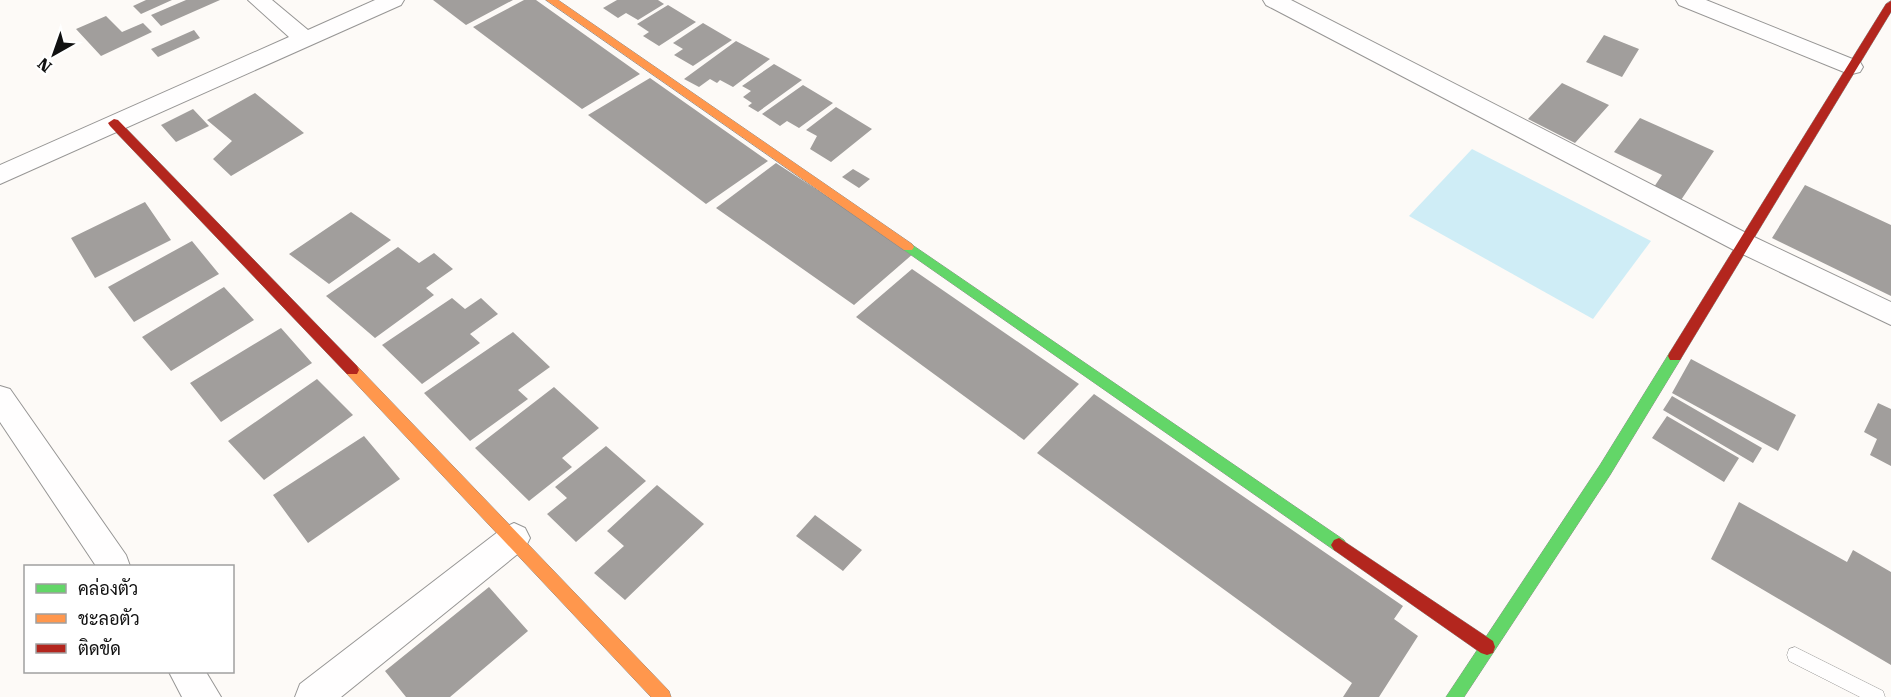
<svg xmlns="http://www.w3.org/2000/svg" width="1891" height="697" viewBox="0 0 1891 697" font-family="'Roboto Serif',Sarabun,serif">
<style>
.water{fill:#cfedf6}
.building{fill:#a19e9c}
.lines{fill:none;stroke-linecap:round;stroke-linejoin:round}
.lane-casing{stroke:#979695;stroke-width:1}
.street-casing{stroke:#979695;stroke-width:2}
.fast-casing{stroke:#8e8d8b;stroke-width:1}
.slow-casing{stroke:#8e8d8b;stroke-width:1}
.jam-casing{stroke:#8e8d8b;stroke-width:1}
.lane{fill:#fffefe;fill-rule:evenodd}
.street{fill:#fffefe;fill-rule:evenodd}
.fast{fill:#63d668;fill-rule:evenodd}
.slow{fill:#ff974d;fill-rule:evenodd}
.jam{fill:#b3261e;fill-rule:evenodd}
</style>
<rect width="100%" height="100%" fill="#fdfaf7"/>
<path class="water" d="M1472 149 1651 241 1593 319 1409 216Z"/>
<path class="building" d="M146 0H172L141 14 133 6Z
M186 0H220L161 26 151 15Z
M433 0H513L466 25Z
M524 0H536L640 74 582 109 473 27Z
M617 0H658L664 4 638 20 626 13 618 18 603 8Z
M668 5 696 22 659 46 643 36 649 32 637 24Z
M106 16 122 32 143 23 152 32 101 56 76 29Z
M703 23 732 40 693 66 674 55 683 49 673 43Z
M194 30 200 38 158 57 151 49Z
M1604 35 1639 49 1622 77 1586 62Z
M736 41 770 59 733 87 720 80 717 83 710 79 699 87 684 79Z
M774 64 802 80 758 112 748 106 752 103 743 97 751 91 742 86Z
M650 78 768 161 706 204 588 115Z
M1562 83 1609 105 1575 143 1528 119Z
M803 85 833 103 799 128 787 121 780 126 762 114Z
M255 93 304 133 231 176 213 159 232 141 207 120Z
M836 107 872 129 831 162 810 149 817 136 806 130Z
M193 109 209 126 176 142 161 125Z
M1640 118 1714 151 1681 200 1654 187 1662 175 1614 152Z
M776 163 914 253 854 305 716 208Z
M853 169 870 179 859 188 842 177Z
M1805 185 1891 225V296L1772 238Z
M145 202 171 240 95 278 71 238Z
M351 212 391 240 329 284 289 254Z
M192 241 219 274 134 322 108 287Z
M398 247 419 263 434 253 453 269 426 288 434 295 375 338 326 296Z
M912 269 1079 384 1024 440 856 317Z
M224 287 254 320 171 371 142 337Z
M452 298 465 309 481 298 498 314 470 334 480 343 422 384 382 345Z
M281 328 312 363 221 422 190 383Z
M513 332 550 367 518 390 528 399 470 441 424 393Z
M1691 359 1796 415 1778 451 1672 393Z
M317 379 353 415 264 480 228 441Z
M554 387 599 428 562 458 572 467 529 501 475 448Z
M1094 394 1403 606 1394 619 1418 636 1379 697H1343L1352 683 1037 453Z
M1672 396 1762 448 1753 463 1663 410Z
M1878 403 1891 409V466L1870 455 1877 439 1864 432Z
M1667 416 1739 458 1724 482 1652 438Z
M364 436 400 479 308 543 273 495Z
M606 446 646 481 576 542 547 514 567 498 555 487Z
M657 485 704 524 625 600 594 573 624 546 607 531Z
M1739 502 1847 562 1853 550 1891 572V665L1711 559Z
M815 515 862 550 843 571 796 536Z
M489 587 528 631 450 697H406L385 671Z"/>
<g class="lines">
<defs>
<path id="lane" d="M1795 647 1883 691 1885 697H1860L1789 661 1787 655 1789 649Z"/>
<path id="street" d="M248 0H272L308 30 375 0H404L401 5 0 184V165L289 37Z
M1263 0H1291L1752 236 1891 302V325L1734 250 1266 5Z
M1676 0H1706L1860 62 1863 67 1860 72 1852 74 1844 72 1679 5Z
M0 386 10 389 126 555 130 566H96L0 422Z
M514 523 525 528 530 538 525 548 341 697H295L300 684 503 528Z
M169 672H206L221 697H182Z"/>
<path id="fast" d="M908 242 1344 540 1347 545 1344 550 1339 552 1334 550 904 250 902 247Z
M1675 350 1680 352 1682 356 1680 360 1610 475 1464 697H1446L1600 465 1670 352Z"/>
<path id="slow" d="M546 0H558L912 244 914 247 912 250H904Z
M352 364 357 366 669 691 671 697H651L347 374 345 370 347 366Z"/>
<path id="jam" d="M1891 1V12L1680 360H1670L1668 356 1670 352 1886 4Z
M114 119 118 120 357 366 359 370 357 374H347L110 126 108 123Z
M1339 538 1493 641 1495 647 1493 653 1487 655 1481 653 1334 550 1331 545 1334 540Z"/>
</defs>
<use href="#lane" class="lane-casing"/>
<use href="#street" class="street-casing"/>
<use href="#fast" class="fast-casing"/>
<use href="#slow" class="slow-casing"/>
<use href="#jam" class="jam-casing"/>
<use href="#lane" class="lane"/>
<use href="#street" class="street"/>
<use href="#fast" class="fast"/>
<use href="#slow" class="slow"/>
<use href="#jam" class="jam"/>
</g>
<rect x="24" y="565" width="210" height="108" fill="#ffffff" stroke="#a0a0a0" stroke-width="1.5"/>
<rect x="36" y="584" width="30" height="9" fill="#63d668" stroke="#a0a0a0" stroke-width="1.5"/>
<text x="78" y="595" font-size="18" fill="#111111">คล่องตัว</text>
<rect x="36" y="614" width="30" height="9" fill="#ff974d" stroke="#a0a0a0" stroke-width="1.5"/>
<text x="78" y="625" font-size="18" fill="#111111">ชะลอตัว</text>
<rect x="36" y="644" width="30" height="9" fill="#b3261e" stroke="#a0a0a0" stroke-width="1.5"/>
<text x="78" y="655" font-size="18" fill="#111111">ติดขัด</text>
<g transform="translate(54 54) rotate(220)" stroke="#ffffff" stroke-width="4.5" paint-order="stroke">
<path d="M0-4.5L10 22L0 15L-10 22Z" fill="#111111"/>
<text y="-9" font-size="16" font-weight="bold" text-anchor="middle" fill="#111111">N</text>
</g>
</svg>
